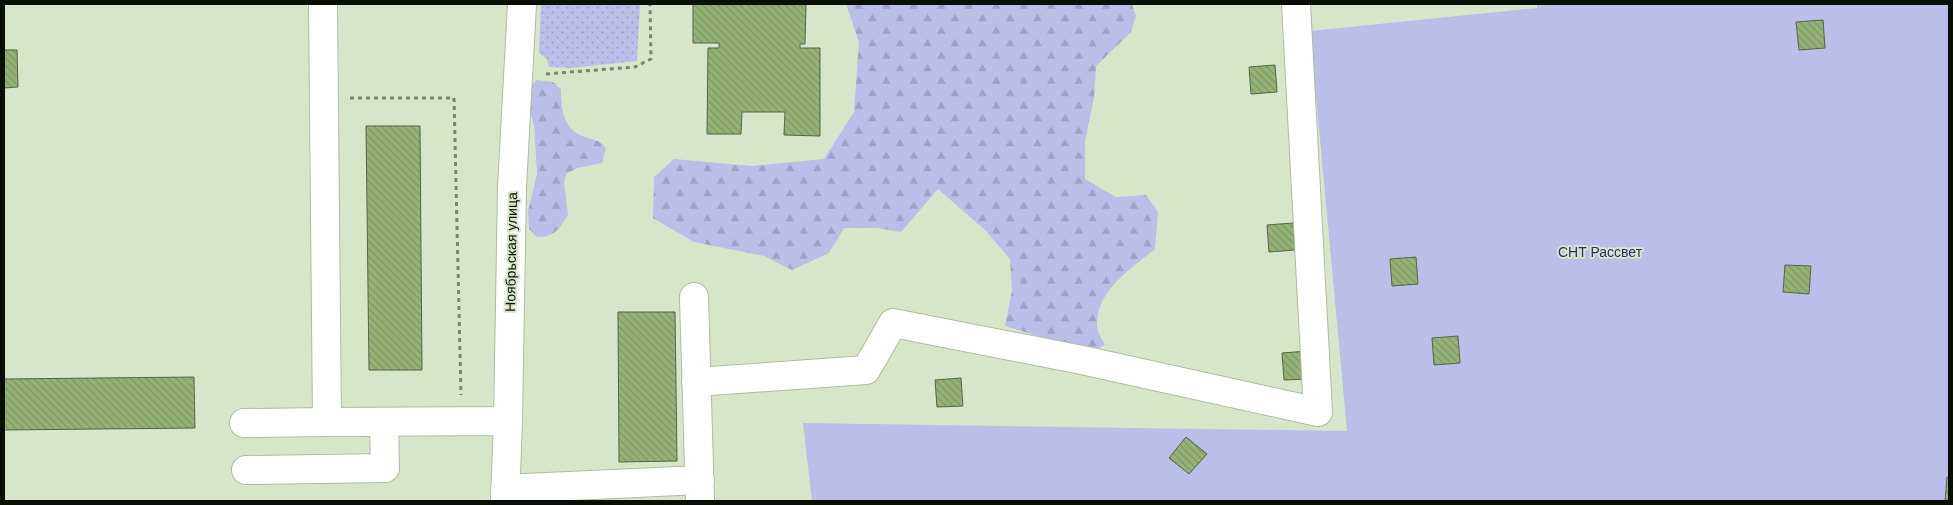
<svg xmlns="http://www.w3.org/2000/svg" width="1953" height="505" viewBox="0 0 1953 505" font-family="'DM Sans',sans-serif">
<style>
.grass{fill:url(#grass-dots)}
.forest{fill:url(#forest-firs)}
.green{fill:#bbbee8}
.building{fill:url(#building-back-hatch);stroke:#57634a}
.lines{fill:none;stroke-linecap:round;stroke-linejoin:round}
.minor-casing{stroke:#afbda1;stroke-width:30}
.path{stroke:#798470;stroke-width:3;stroke-dasharray:4 4;stroke-linecap:butt}
.minor{stroke:#fff;stroke-width:28}
.labels{text-anchor:middle;dominant-baseline:central;stroke-width:4;stroke-linejoin:round;paint-order:stroke}
.street-label{font-size:14px;fill:#0a0f06;stroke:#d7e6c9}
.park-label{font-size:14px;fill:#2f2870;stroke:#d7e6c9}
</style>
<defs>
<pattern id="grass-dots" width="8" height="8" patternUnits="userSpaceOnUse" patternTransform="scale(1.25)"><rect width="8" height="8" fill="#bbbee8"/><path d="M2 2h.1M6 6h.1" fill="none" stroke="#9fa2c6" stroke-width="1.8" stroke-linecap="round"/></pattern>
<pattern id="forest-firs" width="22" height="20" patternUnits="userSpaceOnUse" patternTransform="scale(1.25)"><rect width="22" height="20" fill="#bbbee8"/><path d="M5 1l3.5 6h-7zM16 11l3.5 6h-7z" fill="#9fa2c6"/></pattern>
<pattern id="building-back-hatch" width="6" height="6" patternUnits="userSpaceOnUse" patternTransform="scale(1.25)"><rect width="6" height="6" fill="#95b276"/><path d="M-1 5l2 2M0 0l6 6M5-1l2 2" fill="none" stroke="#7f9865"/></pattern>
</defs>
<rect width="100%" height="100%" fill="#d7e6c9"/>
<path class="grass" d="M541 4H640L637 61 570 68 549 67 547 59 539 53Z"/>
<path class="forest" d="M846 4H1132L1136 16 1131 32 1096 66 1094 98 1085 141V179L1116 197 1146 195 1158 212 1155 249C1132 268 1098 289 1097 323 1096 330 1102 339 1105 345L1091 352 1005 326 1012 291 1010 259 986 231 938 189 901 232 877 228H844L829 253 792 270 764 256 694 242 653 218 654 177 674 159 751 166 824 159 854 112 859 42Z
M536 80 553 82 561 89C561 107 563 129 582 136 593 140 599 139 606 148L602 163 577 168 566 174 564 183 568 215C559 229 555 237 537 237L529 229 528 211 537 174 534 124 528 106 529 89Z"/>
<path class="green" d="M1537 4H1949V501H812L803 423 1347 431 1310 31 1537 8Z"/>
<path class="building" d="M693 4H806L805 44H800V48H820V136L784 135 785 112H742L741 134H707L708 48H719V43H693Z
M1823 20 1825 48 1799 50 1796 22Z
M4 50H17L18 87 4 88Z
M1275 65 1277 92 1251 94 1249 67Z
M366 126H420L422 370H369Z
M1293 223 1295 250 1269 252 1267 225Z
M1416 257 1418 284 1392 286 1390 259Z
M1785 265 1811 266 1809 294 1783 292Z
M618 312H675L677 461 619 462Z
M1458 336 1460 363 1434 365 1432 338Z
M1308 351 1310 379 1284 380 1282 353Z
M194 377 195 428 4 430V379Z
M961 378 963 406 937 407 935 380Z
M1186 437 1207 454 1189 474 1169 458Z
M1947 477H1949V501H1945Z"/>
<g class="lines">
<defs>
<path id="minor" d="M323 4 327 422 508 421
M694 297 700 501
M696 382 866 370 893 323 1082 360 1318 412 1296 4
M244 423 327 422
M246 470 385 468 384 422
M505 489 700 480
M505 501 508 421 512 187 522 4"/>
</defs>
<use href="#minor" class="minor-casing"/>
<path class="path" d="M546 74 635 67 651 59 650 4
M350 98H454L461 395"/>
<use href="#minor" class="minor"/>
</g>
<g class="labels">
<g class="street-label">
<text transform="translate(511 252) rotate(-89)">Ноябрьская улица</text>
</g>
<g class="park-label">
<text x="1600" y="252">СНТ Рассвет</text>
</g>
</g>
<rect width="1953" height="505" fill="none" stroke="#0a0f06" stroke-width="10"/>
</svg>
